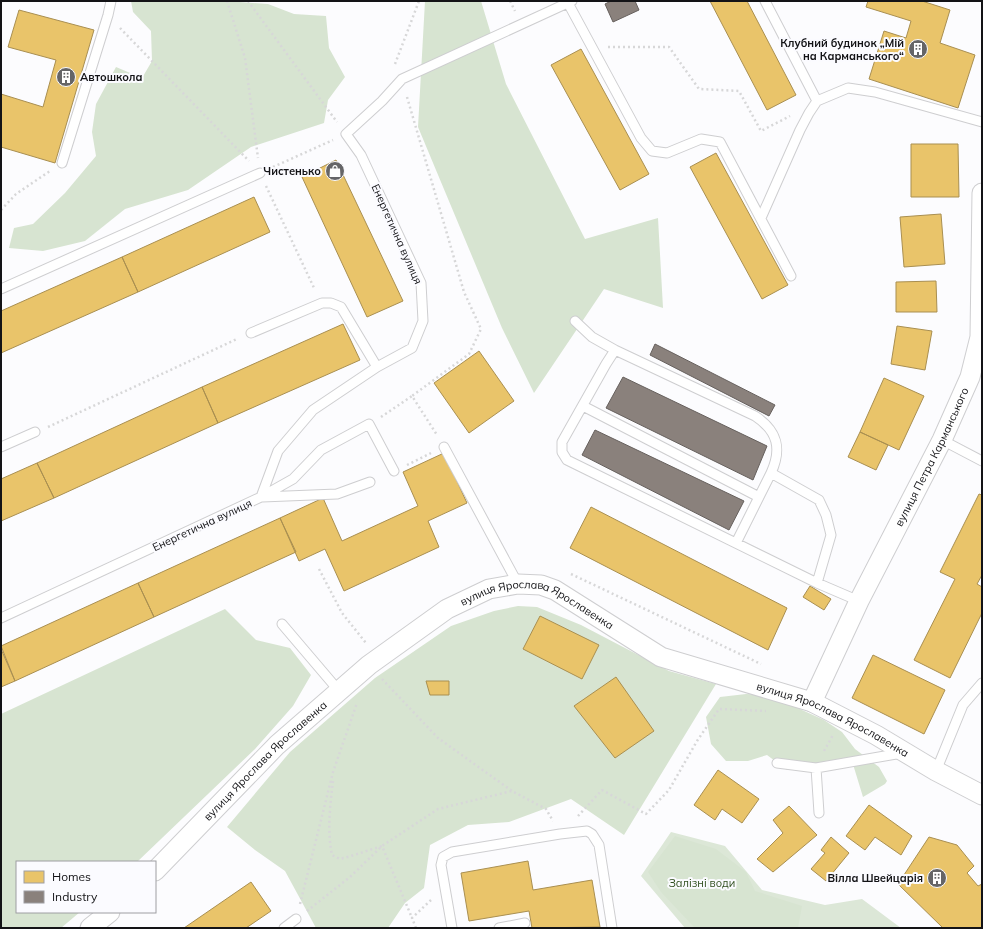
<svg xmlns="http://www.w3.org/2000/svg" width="983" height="929" viewBox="0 0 983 929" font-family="Mulish,sans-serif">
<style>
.green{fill:#dce7d7}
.forest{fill:#d7e4d1}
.homes{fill:#e9c46a;stroke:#a98f51}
.industry{fill:#8a817c;stroke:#66605d}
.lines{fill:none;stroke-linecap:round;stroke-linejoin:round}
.lane-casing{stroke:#ceced0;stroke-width:11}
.street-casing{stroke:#ceced0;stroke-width:21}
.path{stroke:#d7d7d8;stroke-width:2.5;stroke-dasharray:2 3;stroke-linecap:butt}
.lane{stroke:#fff;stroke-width:9}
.street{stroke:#fff;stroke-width:19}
.labels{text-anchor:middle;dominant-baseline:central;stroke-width:4;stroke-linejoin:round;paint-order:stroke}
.poi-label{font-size:11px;font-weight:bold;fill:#131316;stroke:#fbfbff;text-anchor:end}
.street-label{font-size:11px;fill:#131316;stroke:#fbfbff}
.park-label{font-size:11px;fill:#2f4e1e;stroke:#fbfbff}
</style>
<rect width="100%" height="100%" fill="#fcfcfe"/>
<path class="green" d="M671 832 725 846 762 890 825 905 862 899 901 928H685L641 876Z"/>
<path class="forest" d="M131 1H226L268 4 294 14 326 16 329 48 345 77 328 100 324 123 251 147 188 190 125 209 85 241 43 251 9 248 14 228 33 224 65 193 96 156 92 132 96 104 116 67 142 78 152 61 151 31 133 12Z
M425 1H481L506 84 585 239 658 218 663 308 604 289 534 393 502 328 418 127Z
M518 606 537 607 581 625 669 671 716 684 624 835 571 799 509 822 468 825 430 845 424 888 405 903 388 928H316L285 871 255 850 227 827 290 752 375 678 451 626 494 611Z
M225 609 256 640 290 648 311 675 293 706 255 749 137 862H17V912H80L61 928H1V714Z
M746 694 769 695 824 720 842 732 855 749 879 767 887 781 885 784 863 797 852 761 801 770H787L767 755 748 761H726L711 744 706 717 720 697Z
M675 836 716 849 746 872 755 891 802 906 798 928H695L661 892 648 872Z"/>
<path class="homes" d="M710 1H747L796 95 767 110Z
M868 1H922L950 10 940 43 975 55 958 108 869 79 884 31 906 38 911 21 866 7Z
M19 10 94 30 55 163 1 147V94L43 107 56 60 8 47Z
M581 49 649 174 620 190 551 65Z
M911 144H958L959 197H911Z
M716 153 788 285 762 299 690 167Z
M336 160 403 301 367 317 302 177Z
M254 197 270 232 138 292 122 257Z
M941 214 945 264 904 267 900 217Z
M122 257 138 292 1 353V311Z
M936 281 937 312H896V282Z
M343 324 360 360 218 423 202 387Z
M897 326 932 331 925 370 891 364Z
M479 351 514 401 469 433 434 383Z
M884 378 924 396 899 450 860 432Z
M202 387 218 423 54 498 37 463Z
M860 432 888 445 876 470 848 457Z
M444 453 467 503 428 521 439 547 344 591 325 549 299 561 280 518 323 498 342 541 418 506 403 472Z
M37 463 54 498 1 521V479Z
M979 494 982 495V575L977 584 982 587V613L950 678 914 660 955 579 940 572Z
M591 507 787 608 768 650 570 548Z
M280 518 296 552 154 617 138 583Z
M138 583 154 617 15 681 1 646Z
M810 586 831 599 824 610 803 597Z
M540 616 599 645 582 679 523 649Z
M1 649 15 681 1 687Z
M873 655 945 690 924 734 852 698Z
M616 677 654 731 615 758 574 706Z
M426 681H449V695H430Z
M718 770 759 799 742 823 722 809 715 820 694 805Z
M869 805 912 836 901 855 875 837 865 850 846 836Z
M789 806 817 835 773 872 757 859 783 833 773 820Z
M831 837 849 853 826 881 811 869 825 853 821 850Z
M929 837 957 845 974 866 967 873 978 886 982 884V928H943L898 884Z
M528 861 533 890 592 880 600 927 532 928 529 911 469 921 461 873Z
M251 882 271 911 246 928H184Z"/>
<path class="industry" d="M611 1H635L639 10 613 22 605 4Z
M655 344 775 405 769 416 650 355Z
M623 377 767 446 753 480 606 408Z
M595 430 744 501 729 530 582 455Z"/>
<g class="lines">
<defs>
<path id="lane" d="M765 1 817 101
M568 3 641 138 652 151 667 153 701 139 720 142 791 276
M62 163 108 15 111 1
M761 218 800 130 809 113 817 101 848 88 875 92 982 122
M1 289 260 173
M575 321 592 337 615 350
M251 333 322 303H331L341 307 377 367
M583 406 759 497
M942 440 982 461
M1 447 35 432
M444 447 518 584
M261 497 293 479 321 450 369 424 394 471
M262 497 337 494 370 482
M736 543 771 473
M817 583 831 535 826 515 819 500 771 473C782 449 778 431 755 416L615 350 606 364 562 442V452L567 460 817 583 859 601
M1 618 261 497 278 451 313 410 377 367 412 348 423 321 421 283 361 155 346 134 382 101 402 79 572 1
M282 624 339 691
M777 763 816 768 902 753
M816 768 819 813
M936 771 963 705 982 683
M284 928 296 919
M452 928 441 865 443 857 452 852 560 834 587 831 592 834 599 845 612 928
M499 928 525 923"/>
<g id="street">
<path id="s1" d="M812 702 859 601 942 440 970 377 980 337 982 193"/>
<path id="s2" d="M155 871 277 745 369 665 447 609 489 589 518 584 541 585 555 590 661 657 812 702 876 735 936 771 982 795"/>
<path d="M90 928 110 912"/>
</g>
</defs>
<use href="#lane" class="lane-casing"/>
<use href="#street" class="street-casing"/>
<path class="path" d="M227 1 245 58 258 158
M248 1 337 122
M510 1 515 11
M120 28 249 161
M608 47H669L699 89 739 91 761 131 790 116
M395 64 419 1
M407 97 464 292 481 329 469 354 412 396 437 435
M273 167 333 140
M266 186 315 290
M1 210 16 194 50 171
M381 417 412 396
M48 427 237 339
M407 465 431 453
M319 569 342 613 366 643
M571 574 761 664
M382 679 438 738 512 791
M824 751 833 735
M333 781C330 806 327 831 332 855L340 859 351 856 382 846 412 918
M578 816 602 790 646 814 669 790 697 741 719 709 766 711
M300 904 333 772 357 703
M307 911 350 877 382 846 438 809 512 791 546 809 553 821
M416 928 412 918 431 900"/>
<use href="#lane" class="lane"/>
<use href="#street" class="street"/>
</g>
<defs>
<symbol id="building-disc" viewBox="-11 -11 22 22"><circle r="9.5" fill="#656567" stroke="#fbfbff"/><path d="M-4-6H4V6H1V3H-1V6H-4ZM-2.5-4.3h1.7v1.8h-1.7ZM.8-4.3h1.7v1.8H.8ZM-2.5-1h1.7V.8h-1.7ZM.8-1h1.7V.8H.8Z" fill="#fff"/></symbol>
<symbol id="shop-disc" viewBox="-11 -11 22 22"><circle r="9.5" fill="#656567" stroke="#fbfbff"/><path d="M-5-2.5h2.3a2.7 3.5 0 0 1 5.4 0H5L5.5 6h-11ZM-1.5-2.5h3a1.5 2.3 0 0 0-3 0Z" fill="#fff"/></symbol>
</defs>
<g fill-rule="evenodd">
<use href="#building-disc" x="907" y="38" width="22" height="22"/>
<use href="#building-disc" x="55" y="66" width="22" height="22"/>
<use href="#shop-disc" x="324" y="160" width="22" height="22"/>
<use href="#building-disc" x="926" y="867" width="22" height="22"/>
</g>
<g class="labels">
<g class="poi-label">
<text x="904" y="43">Клубний будинок „Мій<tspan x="904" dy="13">на Карманського“</tspan></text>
<text x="80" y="77" text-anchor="start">Автошкола</text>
<text x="321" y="171">Чистенько</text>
<text x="923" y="878">Вілла Швейцарія</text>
</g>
<g class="street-label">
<text transform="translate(397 234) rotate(66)">Енергетична вулиця</text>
<text stroke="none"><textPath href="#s1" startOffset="273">вулиця Петра Карманського</textPath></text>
<text transform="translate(202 525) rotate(-25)">Енергетична вулиця</text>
<text stroke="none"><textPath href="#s2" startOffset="492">вулиця Ярослава Ярославенка</textPath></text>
<text stroke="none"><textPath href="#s2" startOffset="816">вулиця Ярослава Ярославенка</textPath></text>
<text stroke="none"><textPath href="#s2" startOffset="156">вулиця Ярослава Ярославенка</textPath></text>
</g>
<g class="park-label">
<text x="702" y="883">Залізні води</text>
</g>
</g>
<rect width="983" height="929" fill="none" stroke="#131316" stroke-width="4"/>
<rect x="16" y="861" width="140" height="52" fill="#fbfbff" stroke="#9e9ea2"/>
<rect x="24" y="871" width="20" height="12" fill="#e9c46a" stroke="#9e9ea2"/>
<text x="52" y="881" font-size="12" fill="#131316">Homes</text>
<rect x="24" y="891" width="20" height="12" fill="#8a817c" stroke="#9e9ea2"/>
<text x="52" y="901" font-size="12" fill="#131316">Industry</text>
</svg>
